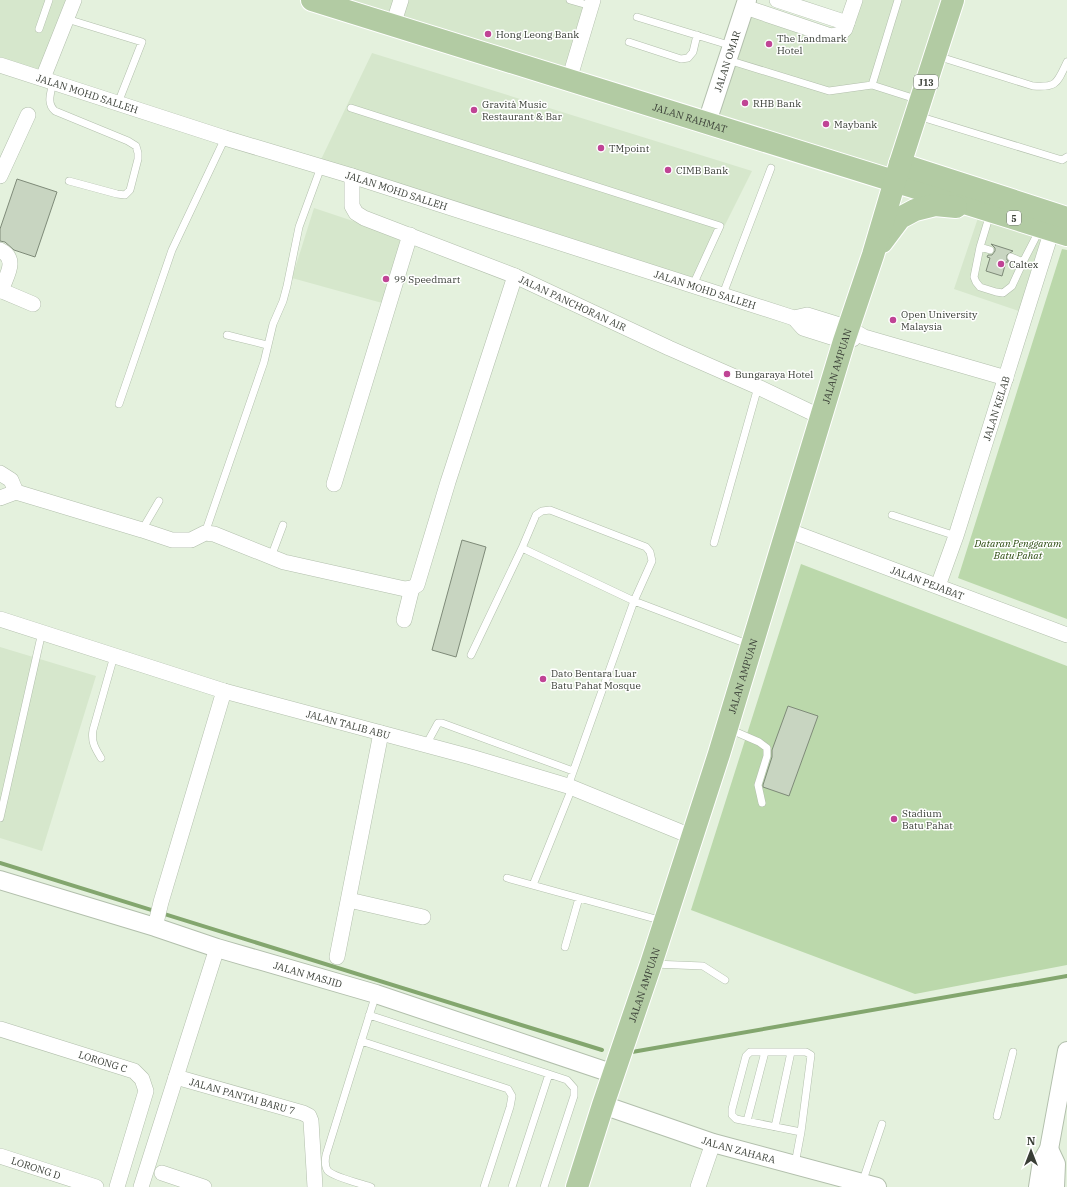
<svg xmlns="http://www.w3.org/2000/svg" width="1067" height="1187" viewBox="0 0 1067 1187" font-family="'IBM Plex Serif',serif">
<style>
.built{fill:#d6e7cc}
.green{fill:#bbd8ab}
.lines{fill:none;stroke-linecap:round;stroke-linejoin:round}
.stream{stroke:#83a66e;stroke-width:4}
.building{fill:#c8d5c1;stroke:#7e8a78}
.service-casing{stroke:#b2bfac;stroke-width:8}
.minor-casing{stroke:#b2bfac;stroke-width:16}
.tertiary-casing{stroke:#b2bfac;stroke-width:20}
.primary-casing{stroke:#fff;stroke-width:24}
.service{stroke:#fff;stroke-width:7}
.minor{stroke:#fff;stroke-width:15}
.tertiary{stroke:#fff;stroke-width:18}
.primary{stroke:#b2cba3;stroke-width:22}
.poi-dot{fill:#c04495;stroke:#fff;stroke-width:1.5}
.labels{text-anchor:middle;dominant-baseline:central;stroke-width:3;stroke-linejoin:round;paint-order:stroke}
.shield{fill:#fff;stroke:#747872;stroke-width:1}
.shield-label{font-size:9px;font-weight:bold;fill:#393e36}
.poi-label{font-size:10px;fill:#393e36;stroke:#fff;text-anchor:start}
.street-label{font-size:10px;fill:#393e36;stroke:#fff}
.park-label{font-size:10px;font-style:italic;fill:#254609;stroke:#fff}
</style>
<rect width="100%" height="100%" fill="#e4f1dd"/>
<path class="built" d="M0 0H69L41 72 0 59Z
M339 0H589L567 71Z
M849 0H945L889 171 715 117 753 5 833 31 838 30Z
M372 53 752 171 692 291 316 170Z
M314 208 413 241 393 306 292 278Z
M979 215 1045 236 1022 312 954 289Z
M0 647 96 676 42 851 0 838Z"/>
<path class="green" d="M1062 249 1067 250V619L958 578Z
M801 564 1067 666V965L915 994 691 910Z"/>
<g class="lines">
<path class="stream" d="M0 863 602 1050
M632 1052 1067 976"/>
</g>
<path class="building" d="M17 179 57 192 35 257 14 250 5 242 0 241V229Z
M991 244 1013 251 1007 255V260L1010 262H1006L1002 276 986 271 990 258 987 257 988 255H992L995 251V248Z
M462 540 486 547 456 657 432 650Z
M788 706 818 716 789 796 763 787V785L772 757V750Z"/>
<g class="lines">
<defs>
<path id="service" d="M570 0 591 6
M637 17 732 46
M67 19 142 42 118 103
M39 29 49 0
M629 42 681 59 688 58 693 52 697 35
M937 56 1033 86C1057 88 1057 83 1067 62
M728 60 829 91 872 85 898 0
M53 82C51 93 46 103 55 111L128 141 136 146 138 153V159L130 190 125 195 117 194 69 181
M872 85 919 100
M351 108 720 226 693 285
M918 116 1062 160 1067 157
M980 247 974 277 976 282 980 287 996 292 1003 293 1012 286 1023 262
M990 250 980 247 990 214
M1011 257 1023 262 1040 229
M723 294 771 168
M227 335 267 345
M119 404 172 250 225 138
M892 515 956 536
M142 530 159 501
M205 533 264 362 273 324 283 301 287 286 299 227 321 167
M714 543 758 387
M522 548 634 601 750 645
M271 557 283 525
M471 655 522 548 536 515 542 511 550 510 646 547 650 552 652 561 634 601 568 786
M729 729 759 742 767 748V756L758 785 762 803
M426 745 438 723H442L573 771
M101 758C95 748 91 742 93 730L114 656
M0 818 42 632
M507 878 663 921
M533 885 572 788
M565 947 579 898
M653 964 703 966 725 980
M369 1015 567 1080 574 1088V1096L544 1187
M361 1041 508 1089 512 1096 510 1107 484 1187
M997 1116 1013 1052
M747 1121 765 1052
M775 1127 791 1052
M795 1164 801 1132 811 1055 806 1052H750L746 1056 732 1109V1115L736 1119 801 1132
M862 1183 882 1124
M371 1187C362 1184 334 1177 328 1171 324 1166 325 1160 326 1155L376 994
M512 1187 549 1074"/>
<g id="minor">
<path d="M777 0 847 23"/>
<path d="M745 7 831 36 840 34 845 29 855 0"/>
<path d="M393 25 401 0"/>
<path id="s1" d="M0 65 225 138 352 176 794 318 807 315 849 328 864 337 1006 378"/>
<path d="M43 78 74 0"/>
<path d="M569 80 593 0"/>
<path d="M0 176 28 115"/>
<path id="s2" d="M352 176V206L356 213 364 218 515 276 669 348 758 387 821 417"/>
<path d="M0 250C19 259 6 276 1 291"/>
<path d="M0 290 33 304"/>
<path d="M794 318 803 328 844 341 853 339"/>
<path d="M0 473 11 480 16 492"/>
<path d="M334 484 410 235"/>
<path d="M0 498 16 492 142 530 172 540H191L205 533 214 534 284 562 405 589 412 588 417 585 448 482 515 276"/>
<path id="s3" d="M787 530 1067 635"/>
<path id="s4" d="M938 586 956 536 1052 230"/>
<path id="s5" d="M0 619 224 691 471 757 568 786 693 837"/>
<path d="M404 620 412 588"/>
<path d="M349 900 423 917"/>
<path d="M155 927 161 902 224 691"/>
<path d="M337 957 381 733"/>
<path id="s6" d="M0 1029 134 1071 142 1079 146 1091 117 1187"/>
<path id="s7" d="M176 1077 303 1113 309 1116 311 1121 315 1187"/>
<path id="s8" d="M0 1156 96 1187"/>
<path d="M162 1173 204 1187"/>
<path d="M141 1187 217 948"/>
<path d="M698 1187 713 1143"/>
</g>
<g id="tertiary">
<path id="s9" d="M707 122 747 0"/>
<path id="s10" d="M0 880 155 927 217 948 376 994 614 1074"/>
<path id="s11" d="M603 1105 713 1143 877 1187"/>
<path d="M1049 1149 1056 1164 1055 1187"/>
<path d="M1038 1187 1042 1161 1049 1149 1067 1051"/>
</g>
<g id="primary">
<path id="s12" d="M312 0 1067 235"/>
<path d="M900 164 1067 218"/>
<path d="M882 242 900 218 915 210 935 205 956 207"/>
<path id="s13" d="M577 1187 603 1105 651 964 719 754 844 341 873 255 900 164 953 0"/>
</g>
</defs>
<use href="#service" class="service-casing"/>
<use href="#minor" class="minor-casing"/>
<use href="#tertiary" class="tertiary-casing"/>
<use href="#primary" class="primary-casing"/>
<use href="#service" class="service"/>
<use href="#minor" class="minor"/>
<use href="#tertiary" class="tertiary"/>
<use href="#primary" class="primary"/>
</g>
<g class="poi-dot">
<circle cx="488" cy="34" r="4"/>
<circle cx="769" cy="44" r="4"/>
<circle cx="745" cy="103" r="4"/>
<circle cx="474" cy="110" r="4"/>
<circle cx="826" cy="124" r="4"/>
<circle cx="601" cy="148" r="4"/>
<circle cx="668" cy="170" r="4"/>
<circle cx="1001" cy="264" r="4"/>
<circle cx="386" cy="279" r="4"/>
<circle cx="893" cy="320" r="4"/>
<circle cx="727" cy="374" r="4"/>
<circle cx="543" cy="679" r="4"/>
<circle cx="894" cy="819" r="4"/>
</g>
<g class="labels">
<g class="shield">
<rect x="914" y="75" width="24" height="14" rx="3"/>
<rect x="1007" y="211" width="14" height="14" rx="3"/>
</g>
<g class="shield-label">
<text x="926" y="82">J13</text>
<text x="1014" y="218">5</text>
</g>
<g class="poi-label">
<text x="496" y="34">Hong Leong Bank</text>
<text x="777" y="38">The Landmark<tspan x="777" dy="12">Hotel</tspan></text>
<text x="753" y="103">RHB Bank</text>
<text x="482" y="104">Gravità Music<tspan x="482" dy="12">Restaurant &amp; Bar</tspan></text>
<text x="834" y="124">Maybank</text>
<text x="609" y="148">TMpoint</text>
<text x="676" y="170">CIMB Bank</text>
<text x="1009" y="264">Caltex</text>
<text x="394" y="279">99 Speedmart</text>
<text x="901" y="314">Open University<tspan x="901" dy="12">Malaysia</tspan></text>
<text x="735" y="374">Bungaraya Hotel</text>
<text x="551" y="673">Dato Bentara Luar<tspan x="551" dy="12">Batu Pahat Mosque</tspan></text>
<text x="902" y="813">Stadium<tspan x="902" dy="12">Batu Pahat</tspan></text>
</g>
<g class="street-label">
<text stroke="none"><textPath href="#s9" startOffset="64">JALAN OMAR</textPath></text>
<text stroke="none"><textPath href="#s1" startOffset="92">JALAN MOHD SALLEH</textPath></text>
<text stroke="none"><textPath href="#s12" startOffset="396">JALAN RAHMAT</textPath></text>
<text stroke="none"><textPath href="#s1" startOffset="416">JALAN MOHD SALLEH</textPath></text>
<text stroke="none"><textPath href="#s1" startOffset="740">JALAN MOHD SALLEH</textPath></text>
<text stroke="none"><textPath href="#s2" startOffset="273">JALAN PANCHORAN AIR</textPath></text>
<text stroke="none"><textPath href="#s13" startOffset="861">JALAN AMPUAN</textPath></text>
<text stroke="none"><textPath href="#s4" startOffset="187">JALAN KELAB</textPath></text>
<text stroke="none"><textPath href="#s3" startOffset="150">JALAN PEJABAT</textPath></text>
<text stroke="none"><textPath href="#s13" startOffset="537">JALAN AMPUAN</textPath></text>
<text stroke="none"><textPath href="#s5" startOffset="364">JALAN TALIB ABU</textPath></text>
<text stroke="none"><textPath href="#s10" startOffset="322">JALAN MASJID</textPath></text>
<text stroke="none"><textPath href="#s13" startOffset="213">JALAN AMPUAN</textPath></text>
<text stroke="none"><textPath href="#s6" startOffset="108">LORONG C</textPath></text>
<text stroke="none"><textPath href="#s7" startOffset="69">JALAN PANTAI BARU 7</textPath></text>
<text stroke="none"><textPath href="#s11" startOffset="143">JALAN ZAHARA</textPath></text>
<text stroke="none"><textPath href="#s8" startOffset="38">LORONG D</textPath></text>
</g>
<g class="park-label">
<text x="1018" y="543">Dataran Penggaram<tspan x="1018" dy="12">Batu Pahat</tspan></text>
</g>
</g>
<g transform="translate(1031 1151)" stroke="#ffffff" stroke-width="3" paint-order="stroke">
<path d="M0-3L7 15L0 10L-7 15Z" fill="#393e36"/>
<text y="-6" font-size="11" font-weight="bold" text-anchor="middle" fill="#393e36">N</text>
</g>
</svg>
